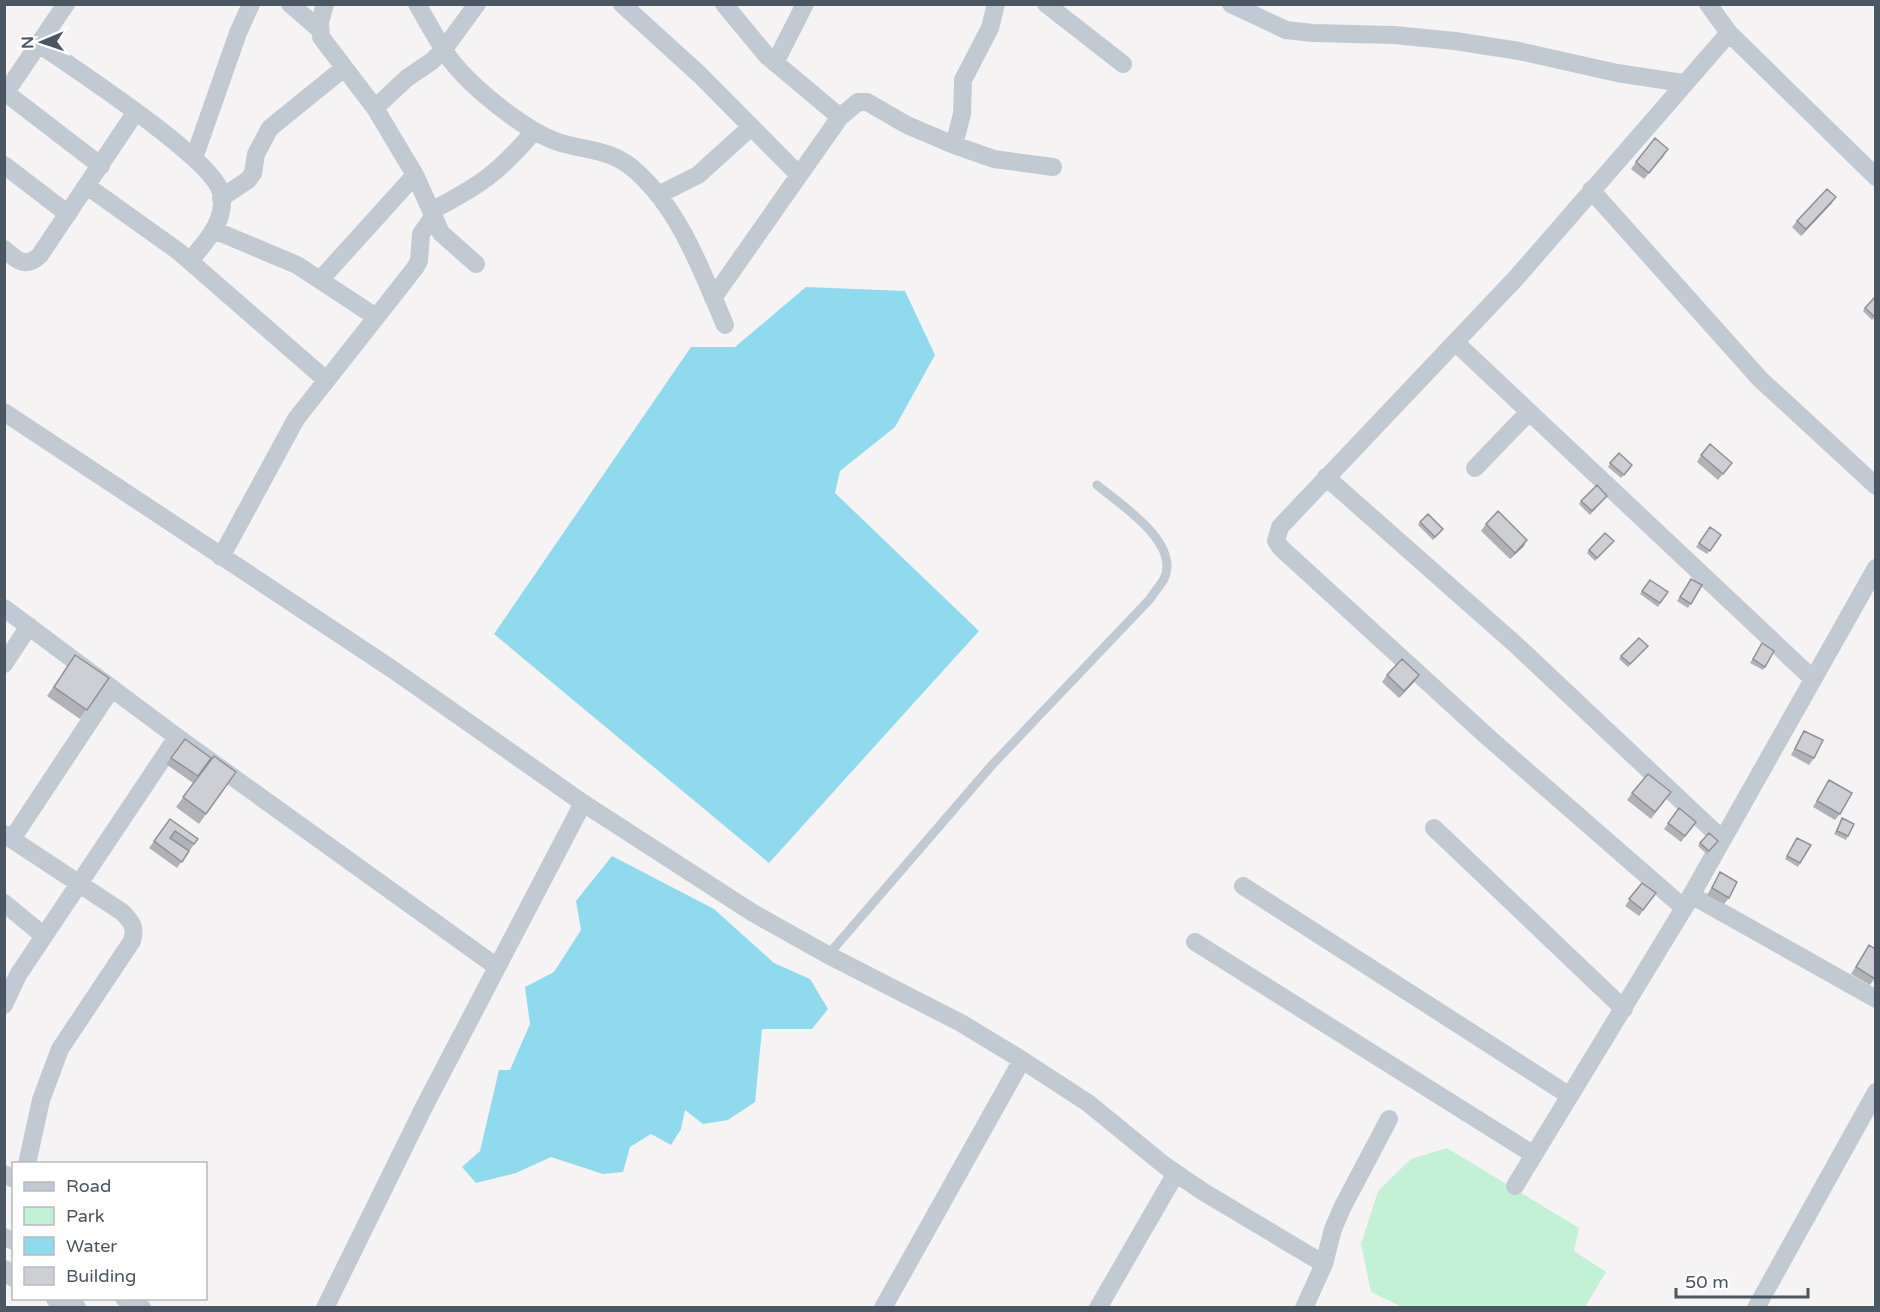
<svg xmlns="http://www.w3.org/2000/svg" width="1880" height="1312" viewBox="0 0 1880 1312" font-family="'Varela Round',sans-serif">
<style>
.green{fill:#c3f1d5}
.water{fill:#90daee}
.lines{fill:none;stroke-linecap:round;stroke-linejoin:round}
.service{stroke:#c1cad2;stroke-width:9}
.minor{stroke:#c1cad2;stroke-width:18}
.tertiary{stroke:#c1cad2;stroke-width:22}
.wall{fill:#b0b2b7}
.shaded-wall{fill:#909195}
.building{fill:#cdcfd5;stroke:#909195;stroke-width:1.5}
</style>
<rect width="100%" height="100%" fill="#f5f3f3"/>
<path class="green" d="M1447 1148 1579 1228 1574 1251 1606 1272 1585 1307H1402L1371 1292 1361 1244 1378 1191 1411 1159Z"/>
<path class="water" d="M806 287 905 291 935 355 895 427 840 471 835 493 979 631 769 863 494 634 691 347H735Z
M612 856 714 909 774 963 810 979 828 1009 812 1029H762L755 1102 728 1120 703 1124 685 1110 681 1129 671 1145 651 1134 630 1147 623 1172 603 1174 551 1157 516 1173 476 1183 462 1167 480 1151 499 1070H510L530 1024 525 987 554 972 581 930 576 901Z"/>
<g class="lines">
<path class="service" d="M828 955 992 765 1150 599C1154 592 1160 586 1164 579 1181 543 1120 504 1097 485"/>
<path class="minor" d="M290 4 319 29
M325 4 320 22 321 37 375 108 415 175 441 233 476 264
M417 4C428 23 438 42 450 59 471 87 525 131 558 142 589 152 611 148 637 172 681 212 702 272 725 325
M622 4 700 75 799 175
M724 4 767 56 840 117
M1046 4 1123 64
M1231 4 1286 30 1313 33 1394 35 1455 41 1519 51 1617 73 1683 83
M1708 4 1729 33 1876 177
M1729 33 1517 277 1280 527 1276 541 1281 548 1490 739 1684 908 1876 568
M39 44C73 68 214 159 221 193 227 221 205 242 190 261
M775 63 805 4
M6 93 101 166
M4 95 66 4
M375 108 407 78 432 61 444 49 477 4
M954 145 962 114 963 80 990 28 996 4
M194 158 238 33 251 4
M4 165 68 214
M87 186 178 251 325 379
M1591 190 1760 379 1876 486
M658 195 698 175 751 127
M221 198 248 180 253 173 256 154 270 128 344 68
M431 211C479 186 499 173 534 131
M214 230 297 265 376 317
M4 249C16 260 26 269 40 255L135 113
M320 280 415 175
M713 298 840 117 858 102H867L907 125 954 145 994 159 1053 167
M1456 343 1813 679
M4 412 392 669 583 803 753 913 828 955 961 1023 1022 1060 1088 1103 1164 1165 1202 1191 1324 1264
M1475 468 1529 412
M1326 477 1515 644 1722 839
M221 557 296 419 415 268 419 261 421 234 433 217
M4 608 177 737 497 967
M4 664 29 626
M1434 828 1624 1009
M4 834 122 912C132 922 136 927 132 941L60 1049 41 1100 27 1164
M12 839 112 688
M1243 886 1570 1096
M1691 895 1876 999
M4 903 44 936
M1195 942 1534 1155
M4 1005 18 975 177 737
M4 1174 14 1179
M1515 1186 1684 908
M4 1237 14 1241
M124 1298 142 1308
M325 1308 424 1107 583 803
M883 1308 1022 1060
M1098 1308 1176 1173
M1304 1308 1324 1264 1333 1229 1342 1208 1389 1119
M1756 1308 1876 1092"/>
<path class="tertiary" d="M4 1271 14 1276
M57 1298 75 1308"/>
</g>
<path class="wall" d="M1664 156 1644 179 1631 169 1636 162Z
M1836 197 1831 204 1801 236 1792 227 1797 221Z
M1865 308 1875 317 1872 320 1863 311Z
M1701 455 1732 463 1718 480 1697 462Z
M1610 463 1630 468 1621 478 1608 467Z
M1607 496 1590 515 1579 504 1581 501Z
M1420 522 1443 529 1433 540 1418 525Z
M1486 524 1527 540 1523 547 1510 559 1481 531Z
M1710 527 1721 535 1707 554 1696 547Z
M1614 541 1595 561 1587 553 1589 550Z
M1691 579 1702 585 1688 608 1677 601Z
M1650 580 1668 592 1658 607 1640 594Z
M1648 646 1628 667 1619 659 1621 656Z
M1760 647 1765 667 1763 670 1750 663Z
M75 655 109 678 80 719 47 696Z
M1387 675 1415 681 1399 698 1382 682Z
M1804 731 1814 758 1809 765 1791 755 1800 737Z
M185 739 211 758 193 783 166 764Z
M214 756 236 772 199 824 176 807Z
M1829 780 1840 814 1835 820 1813 807Z
M1632 793 1666 799 1651 819 1627 800Z
M1679 808 1696 822 1681 842 1664 829Z
M1842 818 1848 836 1846 840 1834 834Z
M170 819 198 839 177 868 149 848Z
M1797 838 1811 845 1798 867 1785 859Z
M1718 841 1707 854 1698 846 1700 843Z
M1720 872 1729 898 1724 904 1707 895Z
M1642 883 1656 893 1639 916 1625 906Z
M1869 945 1875 978 1870 985 1851 974Z"/>
<path class="shaded-wall" d="M1836 197 1831 204 1801 236 1806 229Z
M1527 540 1523 547 1510 559 1515 553Z
M1419 675 1415 681 1399 698 1404 691Z"/>
<path class="building" d="M1655 138 1668 149 1649 173 1636 162Z
M1827 189 1836 197 1806 229 1797 221Z
M1875 297V317L1865 308Z
M1710 444 1732 463 1723 474 1701 455Z
M1619 453 1632 465 1624 475 1610 463Z
M1597 485 1607 496 1592 511 1581 501Z
M1498 511 1527 540 1515 553 1486 524Z
M1428 514 1443 529 1435 537 1420 522Z
M1710 527 1721 535 1710 551 1699 543Z
M1605 533 1614 541 1597 558 1589 550Z
M1691 579 1702 585 1691 604 1680 597Z
M1650 580 1668 592 1660 603 1642 591Z
M1639 638 1648 646 1630 664 1621 656Z
M1762 643 1774 651 1765 667 1753 659Z
M75 655 109 678 87 710 54 687Z
M1402 659 1419 675 1404 691 1387 675Z
M1804 731 1823 740 1814 758 1795 749Z
M185 739 211 758 198 776 171 758Z
M214 756 236 772 206 814 183 797Z
M1648 774 1671 792 1655 812 1632 793Z
M1829 780 1852 793 1840 814 1817 801Z
M1679 808 1696 822 1685 836 1668 823Z
M1842 818 1854 824 1848 836 1837 831Z
M170 819 198 839 194 844 175 831 170 838 189 851 182 862 154 841Z
M1709 833 1718 841 1709 851 1700 843Z
M1797 838 1811 845 1800 863 1787 856Z
M1720 872 1737 882 1729 898 1712 888Z
M1642 883 1656 893 1643 910 1629 899Z
M1869 945 1875 949V979L1856 967Z"/>
<rect width="1880" height="1312" fill="none" stroke="#4a5661" stroke-width="12"/>
<rect x="12" y="1162" width="195" height="138" fill="#ffffff" stroke="#b7bbc0" stroke-width="1.5"/>
<rect x="24" y="1182" width="30" height="9" fill="#c1cad2" stroke="#b7bbc0" stroke-width="1.5"/>
<text x="66" y="1192" font-size="18" fill="#4a5661">Road</text>
<rect x="24" y="1207" width="30" height="18" fill="#c3f1d5" stroke="#b7bbc0" stroke-width="1.5"/>
<text x="66" y="1222" font-size="18" fill="#4a5661">Park</text>
<rect x="24" y="1237" width="30" height="18" fill="#90daee" stroke="#b7bbc0" stroke-width="1.5"/>
<text x="66" y="1252" font-size="18" fill="#4a5661">Water</text>
<rect x="24" y="1267" width="30" height="18" fill="#cdcfd5" stroke="#b7bbc0" stroke-width="1.5"/>
<text x="66" y="1282" font-size="18" fill="#4a5661">Building</text>
<g transform="translate(42 42) rotate(268)" stroke="#ffffff" stroke-width="4.5" paint-order="stroke">
<path d="M0-4.5L10 22L0 15L-10 22Z" fill="#4a5661"/>
<text y="-9" font-size="16" font-weight="bold" text-anchor="middle" fill="#4a5661">N</text>
</g>
<path d="M1676 1288v9h132v-9" fill="none" stroke="#4a5661" stroke-width="3"/>
<text x="1685" y="1288" font-size="18" fill="#4a5661" stroke="#ffffff" stroke-width="4.5" paint-order="stroke">50 m</text>
</svg>
